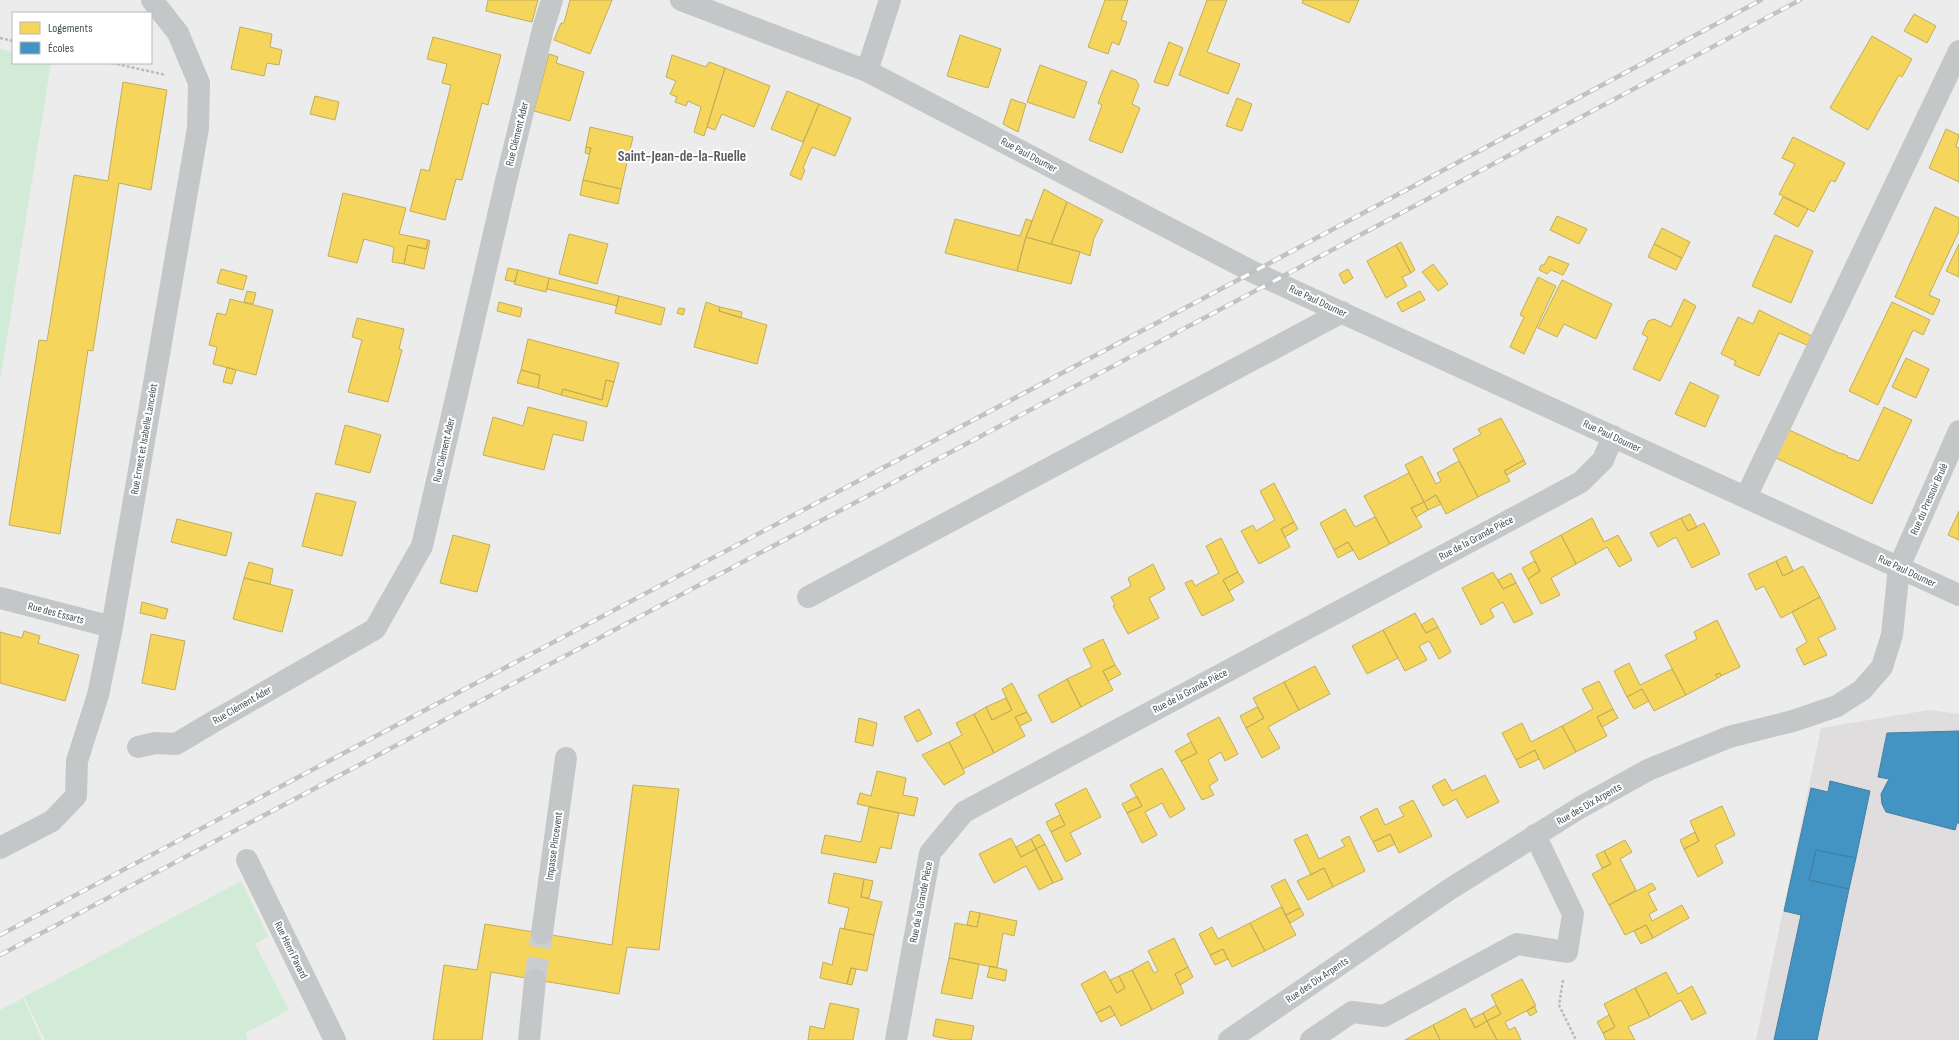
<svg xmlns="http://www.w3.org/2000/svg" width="1959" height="1040" viewBox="0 0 1959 1040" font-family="'Sofia Sans Condensed',sans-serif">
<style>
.education{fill:#dfddde}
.green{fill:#d2ebd7}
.homes{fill:#f6d55c;stroke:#c1ae5a}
.schools{fill:#4393c3;stroke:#4480a3}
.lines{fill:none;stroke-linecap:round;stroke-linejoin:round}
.minor-tunnel{stroke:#cbcdce;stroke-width:22;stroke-dasharray:22 11;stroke-linecap:butt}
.path{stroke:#b4bfba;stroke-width:2.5;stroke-dasharray:3 2;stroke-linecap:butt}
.minor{stroke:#c4c7c8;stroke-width:22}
.rail-casing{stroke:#c0c2c3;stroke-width:4.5}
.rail{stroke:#fff;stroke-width:3;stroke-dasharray:9;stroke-linecap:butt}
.labels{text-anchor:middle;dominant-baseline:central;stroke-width:4;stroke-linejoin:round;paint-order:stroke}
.street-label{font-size:11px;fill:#455257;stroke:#fff}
.district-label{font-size:15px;font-weight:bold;fill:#595d60;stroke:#fff}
</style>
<rect width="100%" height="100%" fill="#edecec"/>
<path class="education" d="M1929 710 1959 714V1040H1756L1821 728Z"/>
<path class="green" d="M0 49 13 52V63H51L0 381Z
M241 881 268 936 255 944 289 1010 246 1033 248 1040H45L24 997Z
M23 998 42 1040H0V1010Z"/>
<path class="homes" d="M488 0H538L532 22 486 11Z
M570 0H612L590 54 554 40 561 23H564Z
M1105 0H1128L1121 20 1127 22 1119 45 1112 42 1108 54 1088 47Z
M1207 0H1227L1207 52 1240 64 1228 94 1179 75Z
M1303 0H1359L1349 23 1302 3Z
M1914 14 1936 26 1927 43 1904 31Z
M240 27 272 34 270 47 282 50 279 65 267 63 264 76 231 69Z
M960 35 1001 49 988 88 947 76Z
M1872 36 1912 59 1902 77 1899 75 1868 130 1830 108Z
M433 37 501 55 488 105 482 103 462 180 456 179 445 220 410 211 421 169 429 171 451 85 442 83 447 64 427 59Z
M1169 42 1183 48 1168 86 1154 82Z
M549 54 558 57 556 63 584 72 570 121 534 111Z
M672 55 706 67 709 62 725 68 704 136 694 132 701 107 688 101 686 106 675 102 677 97 670 94 676 81 666 77Z
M1040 65 1087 82 1074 118 1027 102Z
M725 68 770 86 754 127 722 114 715 130 707 127Z
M1111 70 1136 80 1139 85 1132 104 1140 108 1122 153 1089 140 1102 105 1098 103Z
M123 82 167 90 151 190 119 183 93 351 88 350 60 534 9 525 39 340 47 341 74 175 108 181Z
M787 91 819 104 803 142 771 129Z
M315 96 339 102 335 120 310 114Z
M1237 98 1252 104 1242 131 1226 126Z
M1011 99 1026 104 1018 132 1003 124Z
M819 104 851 118 835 156 812 147 803 168 805 170 801 180 790 175Z
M590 127 633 137 621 189 583 180 591 148 586 147Z
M1946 129 1959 135 1956 147 1959 148V182L1929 168Z
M1793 137 1845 163 1835 182 1831 180 1814 212 1779 194 1795 164 1782 158Z
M586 147 591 148 589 154 585 153Z
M583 180 621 189 618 204 580 195Z
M1044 189 1067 202 1051 244 1026 237Z
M343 193 406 208 399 234 428 240 426 249 408 245 404 264 392 262 394 247 364 239 357 263 328 256Z
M1783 197 1808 209 1798 227 1774 214Z
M1067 202 1103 220 1094 238 1090 256 1080 252 1051 244Z
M1935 207 1959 218V231L1929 295 1940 300 1933 315 1895 297Z
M1557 216 1587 229 1579 244 1550 230Z
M955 219 1020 236 1026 219 1032 221 1024 243 1017 271 945 253Z
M1662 228 1690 242 1682 258 1654 244Z
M569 234 608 244 597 284 559 274Z
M1775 235 1813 251 1791 303 1752 286Z
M1026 237 1080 252 1071 284 1017 271Z
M428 240 430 241 424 269 404 264 408 245 426 249Z
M1401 242 1415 270 1411 273 1396 245Z
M1654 244 1682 258 1676 270 1648 257Z
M1959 244V277L1946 271Z
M1396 245 1411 273 1402 277 1407 286 1386 298 1367 261Z
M1549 256 1569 264 1563 275 1551 270 1547 274 1539 270 1541 265H1544Z
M1433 264 1448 284 1438 291 1422 272Z
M508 268 518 270 515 282 505 280Z
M221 269 247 276 243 290 217 283Z
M1348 269 1353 278 1344 284 1339 274Z
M518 270 549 278 546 292 514 284Z
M1538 277 1556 286 1524 354 1510 347 1524 317 1520 315Z
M549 278 619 296 617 306 547 289Z
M1562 280 1612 304 1596 339 1564 324 1557 337 1538 328Z
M247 291 256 293 253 304 244 302Z
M1420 291 1425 300 1402 312 1397 303Z
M619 296 665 308 661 325 615 313Z
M230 299 273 310 256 375 213 364 217 347 209 345 217 313 226 315Z
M1684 299 1696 306 1660 381 1633 369 1648 337 1642 334 1648 321 1654 319 1671 327Z
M499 302 522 308 520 317 497 311Z
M706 302 720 307 719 311 767 325 757 364 694 347Z
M1892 302 1930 320 1923 335 1913 330 1878 405 1849 391Z
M720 307 742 312 741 318 719 311Z
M679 308 685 309 683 315 677 313Z
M1759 310 1814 337 1809 346 1779 333 1759 376 1734 365 1736 361 1721 354 1738 317 1753 324Z
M357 318 404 329 399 349 402 350 388 402 348 392 362 340 352 337Z
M528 339 619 363 614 382 606 380 602 400 563 389 561 395 538 388 540 375 521 370Z
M1906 358 1929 369 1916 398 1892 387Z
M227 367 236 370 232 384 223 382Z
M521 370 540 375 538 388 517 383Z
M606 380 614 382 607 407 561 395 563 389 602 400Z
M1690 382 1719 396 1705 427 1675 414Z
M528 407 587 422 583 441 553 434 544 470 483 455 493 417 523 426Z
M1884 407 1912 420 1872 504 1774 457 1787 429 1841 454V453L1848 456 1847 457 1859 461Z
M1501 418 1524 460 1504 471 1510 481 1478 497 1453 449 1481 434 1478 429Z
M345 425 381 435 370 473 335 464Z
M1422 456 1436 484 1441 481 1437 473 1459 461 1478 497 1446 514 1436 495 1424 502 1405 465Z
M1524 460 1526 464 1507 475 1504 471Z
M1409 473 1424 502 1411 508 1422 527 1390 544 1364 496Z
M1274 483 1294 522 1281 529 1290 547 1259 564 1241 531 1253 525 1256 531 1275 520 1260 491Z
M316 493 356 502 342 556 302 546Z
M1436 495 1441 504 1428 510 1424 502Z
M1424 502 1428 510 1416 517 1411 508Z
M1345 509 1355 527 1375 517 1390 544 1359 560 1348 542 1334 550 1320 523Z
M1959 511V540L1948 535Z
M1690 514 1697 527 1688 531 1681 518Z
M1592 518 1604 542 1618 535 1632 560 1619 567 1607 547 1576 564 1561 535Z
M1681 518 1688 531 1704 523 1720 554 1692 568 1676 537 1658 547 1650 533Z
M177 519 232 533 226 556 171 542Z
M1294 522 1298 529 1285 537 1281 529Z
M453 535 490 545 477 592 440 583Z
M1561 535 1576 564 1551 578 1560 595 1541 604 1528 579 1540 571 1530 552Z
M1221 538 1238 572 1223 580 1234 600 1202 616 1185 583 1192 580 1195 586 1219 573 1206 546Z
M1348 542 1353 550 1338 558 1334 550Z
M1786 556 1793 571 1783 576 1776 561Z
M1535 561 1540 571 1528 579 1522 568Z
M1776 561 1783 576 1803 566 1820 597 1781 618 1764 586 1756 590 1748 574Z
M249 562 273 569 270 584 244 578Z
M1153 564 1165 589 1149 598 1159 618 1128 634 1113 606 1115 605 1111 597 1131 586 1128 578Z
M1238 572 1244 582 1229 591 1223 580Z
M1493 572 1503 589 1516 583 1533 614 1514 623 1503 602 1490 609 1494 617 1481 625 1462 588Z
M1511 573 1516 583 1503 589 1498 580Z
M244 578 293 590 282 632 233 619Z
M1820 597 1836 629 1818 638 1827 655 1804 665 1796 649 1807 642 1792 612Z
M142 602 168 609 165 619 140 613Z
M1415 613 1426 633 1438 627 1451 652 1439 659 1429 641 1419 646 1427 660 1405 671 1383 630Z
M1433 618 1438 627 1426 633 1421 625Z
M1717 620 1740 667 1721 676 1720 673 1715 675 1718 678 1686 695 1665 655 1697 639 1694 632Z
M1383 630 1398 658 1367 674 1352 646Z
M24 631 40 636 38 643 79 655 65 701 0 683V632L22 638Z
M151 634 185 641 175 690 142 683Z
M1103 639 1115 665 1103 671 1113 690 1081 707 1067 679 1092 667 1083 649Z
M1629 663 1640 685 1672 669 1686 695 1654 711 1642 689 1627 697 1614 671Z
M1115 665 1121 674 1108 681 1103 671Z
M1315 666 1330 694 1299 710 1284 682Z
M1720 673 1721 676 1718 678 1715 675Z
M1067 679 1081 707 1052 723 1038 695Z
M1599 681 1613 709 1597 717 1607 736 1576 752 1562 726 1593 709 1582 689Z
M1284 682 1299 710 1268 727 1280 748 1262 758 1246 728 1264 718 1253 698Z
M1012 683 1027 712 1015 717 1025 736 994 753 974 714 986 707 992 720 1012 710 1002 689Z
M1642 689 1649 701 1634 709 1627 697Z
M1006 698 1012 710 992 720 986 707Z
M1257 707 1264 718 1246 728 1240 716Z
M919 709 932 734 917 742 904 717Z
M1613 709 1618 718 1602 727 1597 717Z
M1027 712 1032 720 1020 726 1015 717Z
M974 714 994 753 963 769 949 742 962 735 956 723Z
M1219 717 1238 754 1225 761 1221 752 1208 760 1218 780 1209 786 1214 795 1202 800 1181 761 1197 753 1187 734Z
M859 718 877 723 873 746 855 742Z
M1522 723 1531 742 1562 726 1576 752 1544 769 1535 750 1516 760 1502 733Z
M949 742 965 773 944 785 922 755Z
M1191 742 1197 753 1181 761 1175 751Z
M1535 750 1539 759 1520 768 1516 760Z
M1162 768 1185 809 1170 818 1162 803 1145 812 1157 835 1142 843 1127 813 1142 806 1130 785Z
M877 771 906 778 903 795 918 798 914 816 857 804 860 793 871 796Z
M1485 775 1499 802 1467 818 1456 799 1443 806 1432 786 1445 779 1452 791Z
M633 785 679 789 659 950 627 947 619 994 491 972 482 1040H433L444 965 477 970 485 924 612 945Z
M1086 788 1101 817 1070 833 1081 854 1066 862 1051 832 1065 825 1055 804Z
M1137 796 1142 806 1127 813 1122 804Z
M1413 800 1432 836 1399 853 1390 834 1373 842 1360 817 1377 808 1385 825 1404 816 1399 807Z
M1722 806 1735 835 1715 845 1723 863 1698 877 1684 849 1699 841 1690 821Z
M869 807 899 813 891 849 880 847 876 863 821 853 825 835 861 842Z
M1060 815 1065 825 1051 832 1046 822Z
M1695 832 1699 841 1684 849 1680 840Z
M1039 834 1045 844 1036 849 1031 839Z
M1307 834 1319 859 1345 846 1341 840 1349 836 1365 871 1333 887 1324 868 1311 875 1294 840Z
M1390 834 1395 844 1378 852 1373 842Z
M1011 838 1021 857 1036 849 1053 883 1039 890 1026 866 994 883 979 854Z
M1031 839 1036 849 1021 857 1016 847Z
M1625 840 1632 852 1620 859 1636 890 1609 905 1592 874 1611 864 1604 851Z
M1045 844 1063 879 1053 883 1036 849Z
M1604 851 1611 864 1602 868 1596 855Z
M1324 868 1333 887 1308 900 1297 881Z
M834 873 864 879 861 897 882 902 874 935 844 929 849 908 828 903Z
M864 879 873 881 869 898 861 897Z
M1285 879 1300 908 1286 915 1271 886Z
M1652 883 1656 889 1648 893 1657 910 1649 914 1652 921 1682 905 1689 918 1653 938 1646 925 1625 935 1609 905Z
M1281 907 1296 935 1265 951 1250 923Z
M1300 908 1304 915 1290 923 1286 915Z
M970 911 980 913 977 927 967 925Z
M980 913 1017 921 1014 936 1003 933 997 968 949 958 955 923 977 927Z
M1250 923 1265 951 1232 967 1223 949 1210 955 1199 934 1212 927 1218 939Z
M1646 925 1653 938 1641 944 1634 931Z
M840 928 874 935 867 971 851 968 847 984 820 978 823 962 832 965Z
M1174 938 1188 967 1175 974 1184 993 1152 1010 1132 970 1148 961 1154 973 1158 971 1148 951Z
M1223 949 1228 959 1215 965 1210 955Z
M949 958 979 964 972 999 941 993Z
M990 966 1007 970 1005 981 987 977Z
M1188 967 1193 977 1180 985 1175 974Z
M851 968 856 969 852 985 847 984Z
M1132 970 1152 1010 1121 1026 1110 1006 1096 1013 1081 984 1105 971 1117 993 1125 988 1119 976Z
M1666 972 1678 994 1692 986 1706 1013 1692 1020 1681 1000 1650 1017 1635 988Z
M1119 976 1125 988 1117 993 1110 980Z
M1522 979 1536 1006 1505 1022 1509 1030 1515 1027 1521 1040H1497L1487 1021 1501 1014 1491 995Z
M1635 988 1650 1017 1628 1027 1635 1040H1606L1603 1033 1615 1027 1604 1004Z
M830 1003 859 1009 853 1040H808L810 1026 824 1029Z
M1496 1005 1501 1014 1487 1021 1483 1013Z
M1110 1006 1115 1015 1101 1022 1096 1013Z
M1534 1006 1537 1012 1530 1016 1527 1011Z
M1465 1008 1475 1028 1487 1021 1497 1040H1440L1433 1025Z
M1483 1013 1487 1021 1475 1028 1471 1019Z
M1609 1015 1615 1027 1603 1033 1597 1022Z
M936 1019 974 1026 971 1040H953L933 1036Z
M1433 1025 1440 1040H1405Z"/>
<path class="schools" d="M1959 731V823H1957L1955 830 1886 812 1882 804 1881 794 1889 779 1878 777 1887 733Z
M1830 781 1870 791 1856 858 1816 850 1809 880 1849 889 1817 1040H1774L1801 915 1784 911 1811 788 1828 792Z
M1816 850 1856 858 1849 889 1809 880Z"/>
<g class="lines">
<path class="minor-tunnel" d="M535 980 542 933"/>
<path class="path" d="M0 38 13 41
M112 63 166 75
M1563 980 1559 1005 1576 1040"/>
<path class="minor" d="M681 0 867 71 1253 272 1959 595
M867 71 890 0
M1746 497 1959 51
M808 597 1342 312
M0 598 112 627
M138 747 155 743 176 744 213 722 375 629 422 546 506 181 543 29 552 0
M0 848 52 821 76 796 77 761 98 695 112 627 198 128 199 83 178 33 152 0
M247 860 335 1040
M542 933 566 758
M529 1040 535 980
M896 1040 930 853 964 812 1581 482 1603 460 1613 436
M1229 1040 1450 889 1581 807 1648 770 1729 737 1793 721 1837 706 1862 690 1882 667 1892 635 1899 567 1959 431
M1311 1040 1352 1012 1384 1016 1517 944 1567 952 1573 914 1535 835"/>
<defs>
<path id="rail" d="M0 935 1253 272 1761 0
M0 955 1274 281 1800 0"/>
</defs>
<use href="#rail" class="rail-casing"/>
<use href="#rail" class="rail"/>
</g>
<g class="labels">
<g class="street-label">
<text transform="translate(517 134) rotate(-76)">Rue Clément Ader</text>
<text transform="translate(1029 155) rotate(28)">Rue Paul Doumer</text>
<text transform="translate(1318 301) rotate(25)">Rue Paul Doumer</text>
<text transform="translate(1612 436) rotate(25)">Rue Paul Doumer</text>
<text transform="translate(144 439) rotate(-80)">Rue Ernest et Isabelle Lancelot</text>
<text transform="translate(444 450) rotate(-77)">Rue Clément Ader</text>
<text transform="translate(1929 499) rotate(-66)">Rue du Pressoir Brulé</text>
<text transform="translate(1476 538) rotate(-28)">Rue de la Grande Pièce</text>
<text transform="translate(1907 571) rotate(25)">Rue Paul Doumer</text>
<text transform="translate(56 613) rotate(15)">Rue des Essarts</text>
<text transform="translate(1190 691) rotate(-28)">Rue de la Grande Pièce</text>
<text transform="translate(242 705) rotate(-30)">Rue Clément Ader</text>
<text transform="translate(1589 804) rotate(-30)">Rue des Dix Arpents</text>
<text transform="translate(554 846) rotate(-82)">Impasse Pincevent</text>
<text transform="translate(921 902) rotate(-79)">Rue de la Grande Pièce</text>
<text transform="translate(291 950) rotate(64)">Rue Henri Pavard</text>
<text transform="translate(1317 980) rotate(-34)">Rue des Dix Arpents</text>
</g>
<g class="district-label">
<text x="682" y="156">Saint-Jean-de-la-Ruelle</text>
</g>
</g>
<rect x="12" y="12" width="140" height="52" fill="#ffffff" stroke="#b5babc"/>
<rect x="20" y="22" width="20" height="12" fill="#f6d55c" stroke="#b5babc"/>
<text x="48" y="32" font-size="12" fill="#455257">Logements</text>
<rect x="20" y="42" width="20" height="12" fill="#4393c3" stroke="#b5babc"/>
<text x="48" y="52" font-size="12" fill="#455257">Écoles</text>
</svg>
